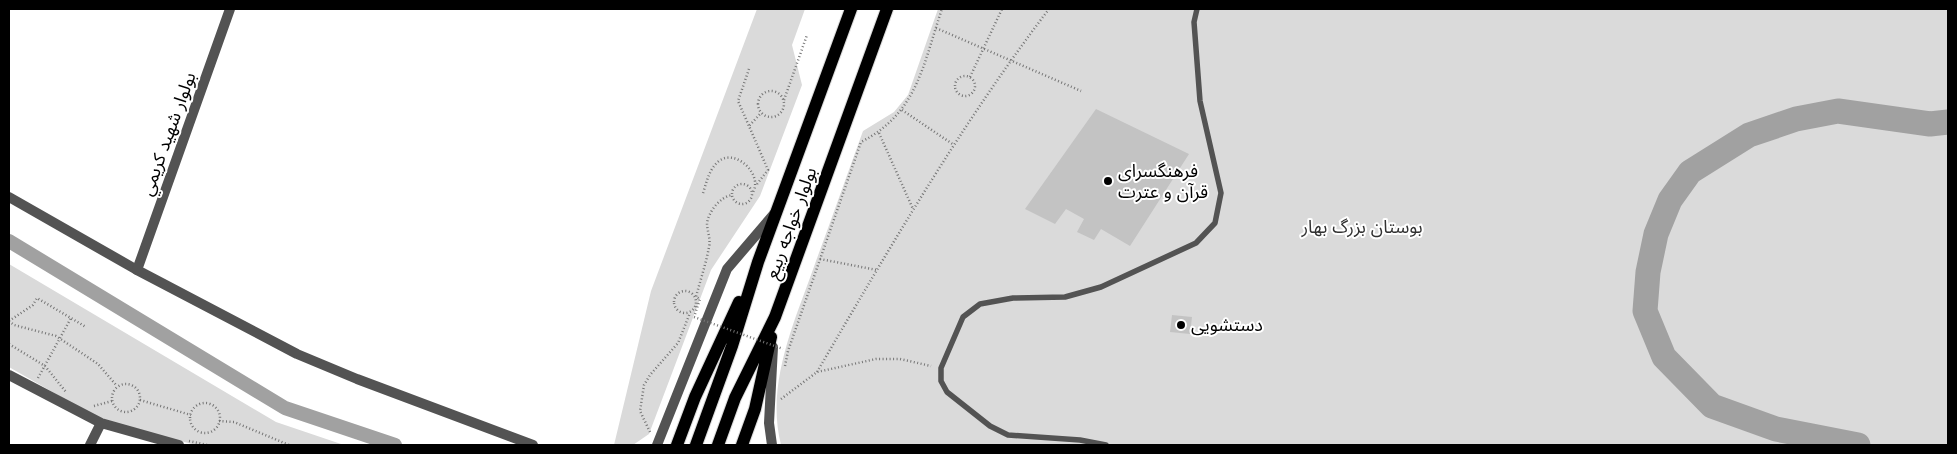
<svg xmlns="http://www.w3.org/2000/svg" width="1957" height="454" viewBox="0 0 1957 454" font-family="Arial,'Noto Sans Arabic',sans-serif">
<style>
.green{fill:#dadada}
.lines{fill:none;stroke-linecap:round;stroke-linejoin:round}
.canal{stroke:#a1a1a1;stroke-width:14}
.river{stroke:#a1a1a1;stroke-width:25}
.building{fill:#c3c3c3}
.primary-casing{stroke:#dbdbdb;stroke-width:14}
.path{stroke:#757575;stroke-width:2.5;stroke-dasharray:1 2.5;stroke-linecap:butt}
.service{stroke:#535353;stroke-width:5.5}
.minor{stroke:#535353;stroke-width:10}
.tertiary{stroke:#535353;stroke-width:10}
.primary{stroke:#000;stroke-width:12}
.path-bridge{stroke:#757575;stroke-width:2.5;stroke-dasharray:1 2.5;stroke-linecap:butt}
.poi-dot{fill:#000;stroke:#fff;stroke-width:2}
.labels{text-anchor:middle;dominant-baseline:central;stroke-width:4;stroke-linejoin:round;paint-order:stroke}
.street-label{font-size:18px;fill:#000;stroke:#fff}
.poi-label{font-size:18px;fill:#000;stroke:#fff;text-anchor:start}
.park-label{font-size:18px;fill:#313131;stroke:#fff}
</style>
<rect width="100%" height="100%" fill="#fff"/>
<path class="green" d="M757 9H805L792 45 802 85 760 196 711 270 649 434 633 445H614L651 291Z
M938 9H1948V445H781C765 382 796 319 816 261 832 218 847 175 863 131L894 112 908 95Z
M9 264 276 422 344 445H196L103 421 9 367Z"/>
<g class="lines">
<path class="canal" d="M9 241 285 408 395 445"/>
<path class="river" d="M1858 445 1776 429 1712 406 1664 357 1645 311 1648 272 1656 234 1670 200 1690 172 1749 135 1796 119 1838 111 1930 124 1948 122"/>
</g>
<path class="building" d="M1096 109 1189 154 1130 246 1101 229 1094 240 1077 232 1084 219 1066 209 1055 224 1025 209Z
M1172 315 1192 317 1190 334 1170 332Z"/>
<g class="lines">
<defs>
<path id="primary" d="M677 445 695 397 739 302
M696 445 732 346 758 262 851 9
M718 445 735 398 775 317 887 9
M742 445 755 409 771 337"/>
</defs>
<use href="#primary" class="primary-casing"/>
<path class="path" d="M936 28 1081 91
M749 69 738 101 749 126
M955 86a10 10 0 1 1 20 0a10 10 0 1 1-20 0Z
M970 77 1002 9
M758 104a13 13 0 1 1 26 0a13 13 0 1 1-26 0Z
M784 100 807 35
M902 110 954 145
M879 133 913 209
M732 194a10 10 0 1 1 20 0a10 10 0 1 1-20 0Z
M757 184 768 170 749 126 761 113
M703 193C707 181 709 169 719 161 736 148 763 175 753 192
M820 259 877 270
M674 302a11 11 0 1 1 22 0a11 11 0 1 1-22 0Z
M695 314 700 299 696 297C700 281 706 264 709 247 711 239 707 231 707 223 709 211 720 197 732 195
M9 321 14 325 56 336 98 364 117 386
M9 321 33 305 37 298 86 327
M9 344 45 366 66 392
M785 366 788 351 861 142C918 113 923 64 942 9
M817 372C890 247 962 123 1049 9
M38 378 71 318
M112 398a14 14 0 1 1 28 0a14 14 0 1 1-28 0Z
M781 399 817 372 876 359H900L931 366
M140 400 191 415
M190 418a15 15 0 1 1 30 0a15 15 0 1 1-30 0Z
M94 406 112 401
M219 421 234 422 289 445
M650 432 640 411 644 385 650 375 678 343 690 313
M189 441 207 445"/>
<path class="service" d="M1106 445 1080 440 1008 435 990 426 947 392 941 381V368L963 317 980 304 1013 298 1065 297 1101 287 1196 243 1215 223 1221 193 1200 101 1194 22 1197 9"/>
<path class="minor" d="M9 197 137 270
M9 375 101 423 179 445
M90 445 101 423"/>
<path class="tertiary" d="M230 9 137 270 297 354 357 379 533 445
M657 445 727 269 774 214
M772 445 769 423 773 347"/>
<use href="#primary" class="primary"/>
<path class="path-bridge" d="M694 317 783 349"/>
</g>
<g class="poi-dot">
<circle cx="1108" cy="181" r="5"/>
<circle cx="1181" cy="325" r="5"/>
</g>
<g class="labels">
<g class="street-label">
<text transform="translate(168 134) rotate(-70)">بولوار شهيد كريمي</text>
<text transform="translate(791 223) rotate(-70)">بولوار خواجه ربیع</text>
</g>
<g class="poi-label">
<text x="1118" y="171">فرهنگسرای<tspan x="1118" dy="21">قرآن و عترت</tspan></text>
<text x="1191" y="325">دستشویی</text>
</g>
<g class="park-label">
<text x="1362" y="227">بوستان بزرگ بهار</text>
</g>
</g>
<rect width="1957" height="454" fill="none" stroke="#000000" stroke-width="20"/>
</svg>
